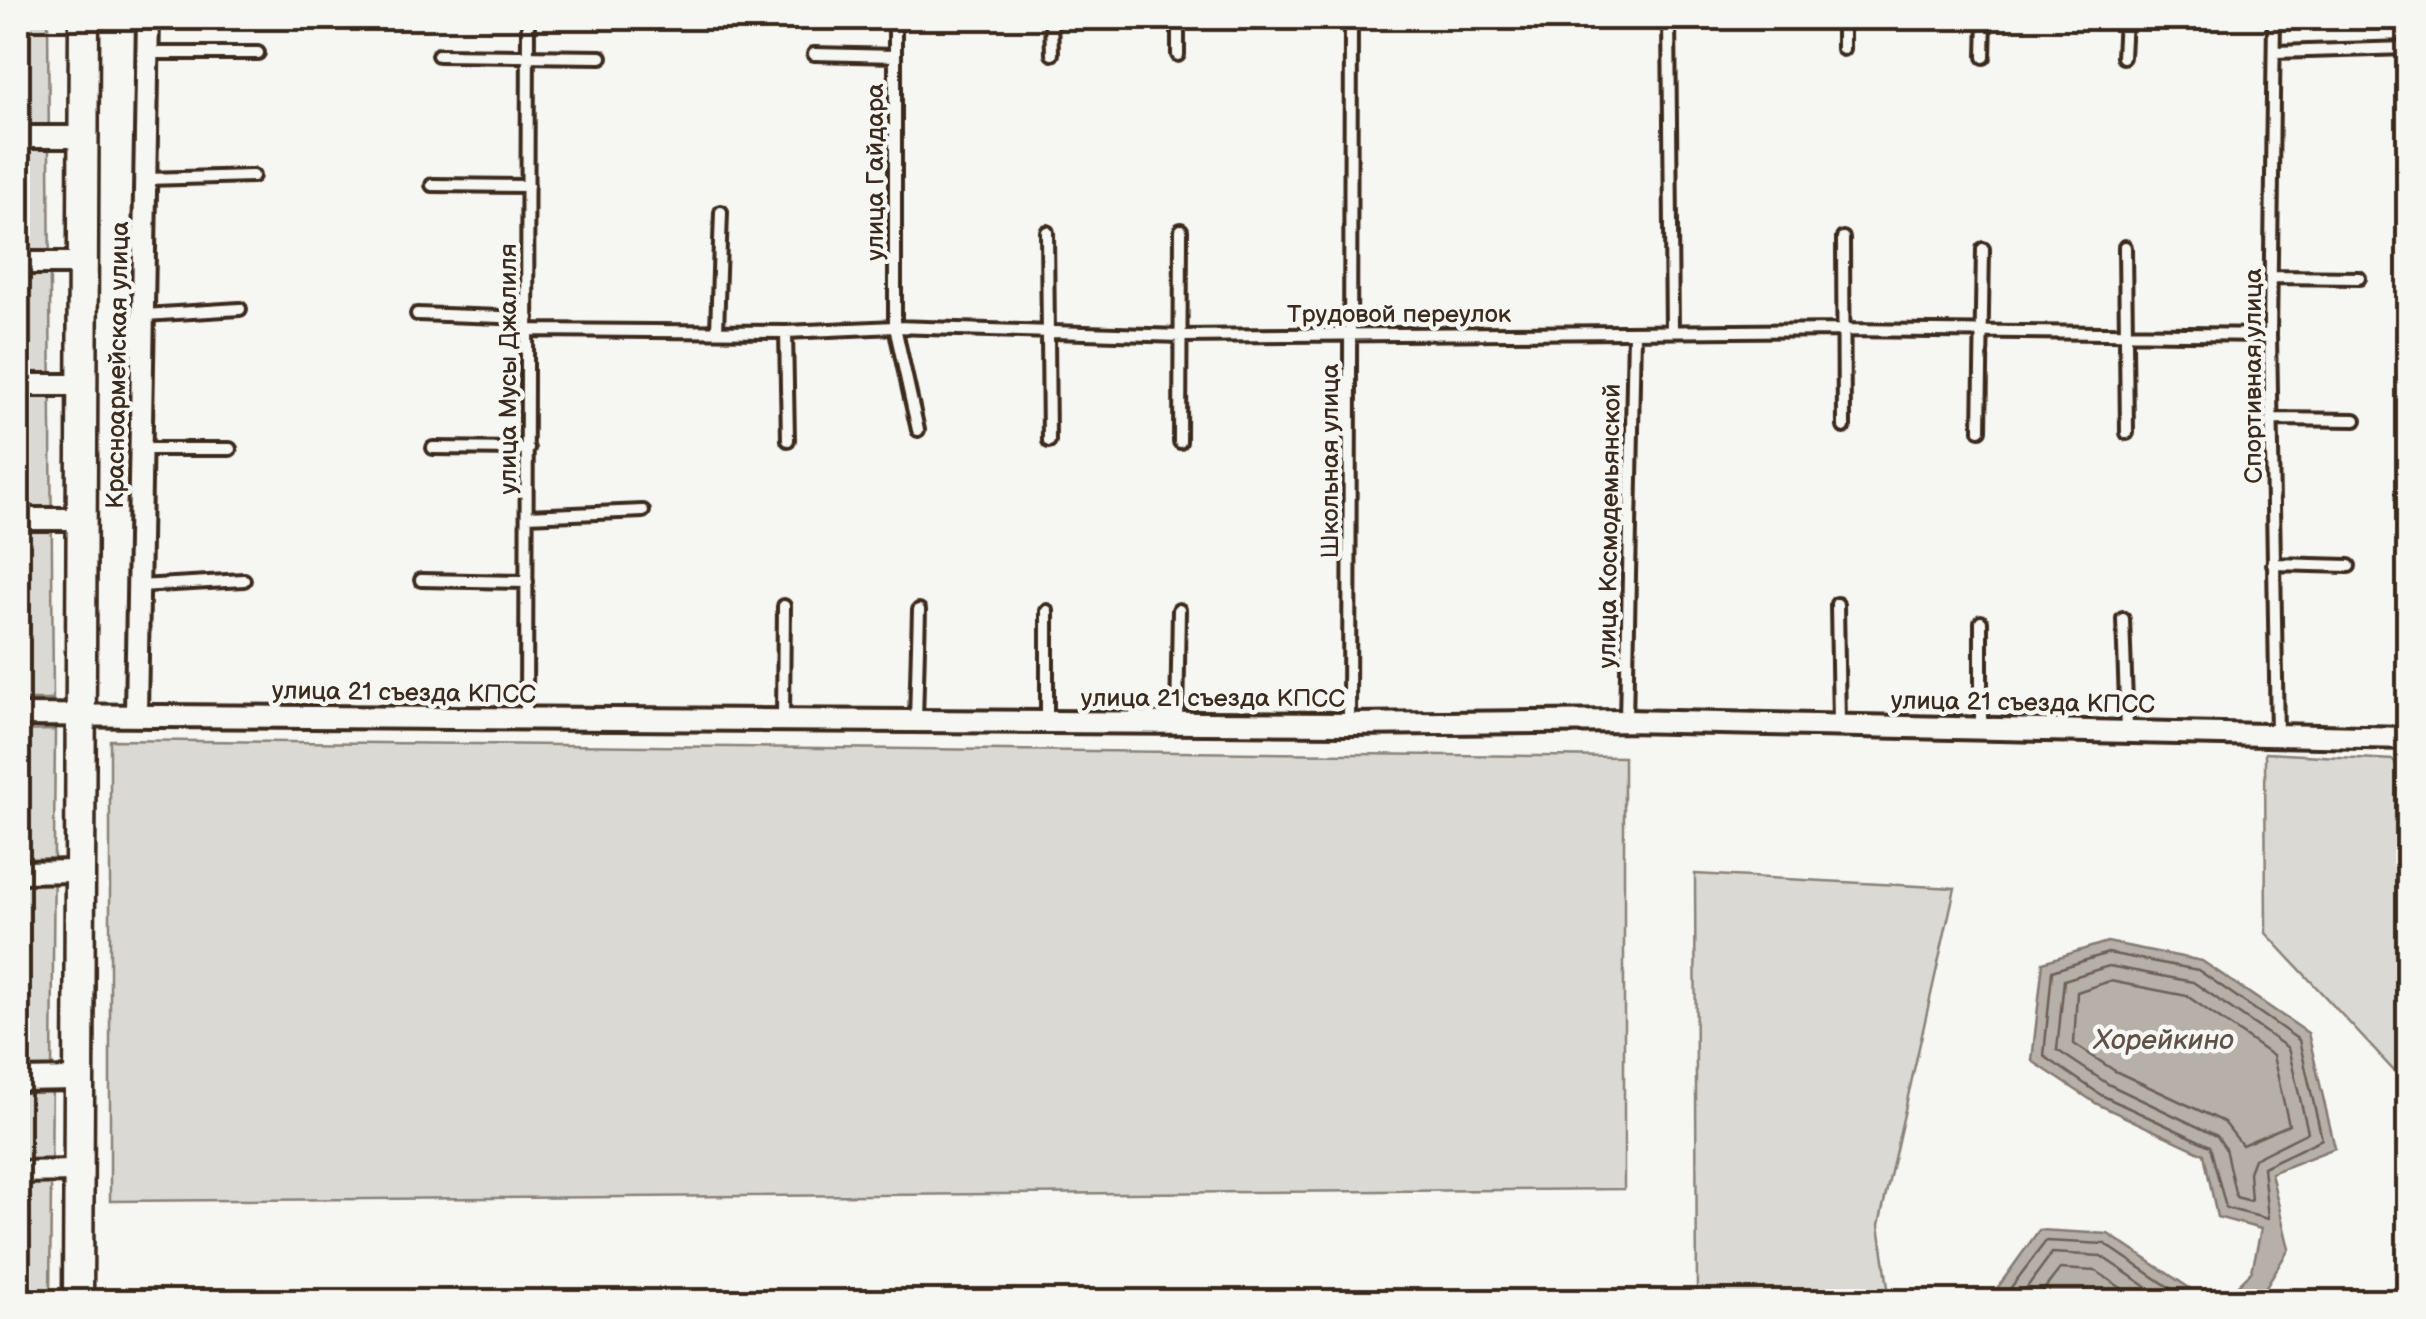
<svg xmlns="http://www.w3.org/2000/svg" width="2426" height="1319" viewBox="0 0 2426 1319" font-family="'Balsamiq Sans',sans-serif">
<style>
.green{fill:#dad9d3;stroke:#8a8278;stroke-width:2.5}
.water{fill:#b6b0a9;stroke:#857a71;stroke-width:2.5}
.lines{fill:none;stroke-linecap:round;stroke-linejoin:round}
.shore{stroke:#6c6056;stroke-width:2.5}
.lane-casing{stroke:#3b2a1e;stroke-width:18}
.street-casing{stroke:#3b2a1e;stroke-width:28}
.secondary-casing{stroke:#3b2a1e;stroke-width:35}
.lane{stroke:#f6f6f2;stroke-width:10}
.street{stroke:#f6f6f2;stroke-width:20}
.secondary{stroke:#f6f6f2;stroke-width:28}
.labels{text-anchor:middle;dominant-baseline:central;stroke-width:9;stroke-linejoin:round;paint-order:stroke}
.street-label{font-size:25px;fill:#3b2a1e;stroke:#f6f6f2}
.water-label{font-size:28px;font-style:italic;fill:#605248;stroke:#f6f6f2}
</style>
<rect width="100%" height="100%" fill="#f6f6f2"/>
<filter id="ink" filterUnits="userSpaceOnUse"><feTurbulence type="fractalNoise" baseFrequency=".01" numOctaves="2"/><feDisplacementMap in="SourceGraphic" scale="20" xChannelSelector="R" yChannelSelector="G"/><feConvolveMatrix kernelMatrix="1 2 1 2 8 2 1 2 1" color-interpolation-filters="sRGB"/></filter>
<g filter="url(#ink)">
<path class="green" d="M18 18H48L53 700H18Z
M55 730 50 1301H18V731Z
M110 740 1624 757V1189L110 1201Z
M2265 753 2393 760 2408 780V1086L2266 933Z
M1695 874 1955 888 1879 1225 1890 1301H1697Z"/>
<path class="water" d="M2107 942 2202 961 2308 1033 2335 1148 2271 1173 2289 1249 2257 1301H2222L2252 1271 2261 1229 2217 1217 2204 1154 2097 1104 2032 1061 2043 962Z
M2039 1230 2108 1234 2209 1301H1988Z"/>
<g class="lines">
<path class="shore" d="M2108 953 2198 970 2299 1040 2322 1139 2263 1167 2268 1219 2226 1208 2210 1146 2101 1095 2044 1056 2052 971Z
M2109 966 2193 982 2288 1048 2308 1132 2254 1159 2249 1172 2251 1201 2236 1197 2225 1148 2217 1136 2108 1084 2057 1050 2064 980Z
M2110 981 2187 996 2273 1056 2289 1125 2242 1145 2224 1122 2115 1071 2074 1044 2077 992Z
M2000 1302 2046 1241 2105 1244 2191 1302
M2016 1302 2052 1253 2101 1256 2169 1302
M2034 1302 2060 1269 2096 1271 2142 1302"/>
<defs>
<path id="lane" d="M895 18V327L918 430
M1051 18 1052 54
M1178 18V55
M1669 18 1672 330
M1843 18V49
M2274 18 2270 335 2277 734
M2274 52 2408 48
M148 53H258
M814 54 895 56
M438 55 601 57
M1984 57 1985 18
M2123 57 2125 18
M146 179 253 176
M432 185 528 186
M1047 232 1049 441
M1843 238 1844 427
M2125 247 2127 433
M2273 277 2359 278
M417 314 528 318
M145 315 240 309
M528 330 786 332 895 327 1181 336 1844 330 2270 335
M717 331 721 212
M786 332 788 440
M2274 419 2355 420
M1980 430 1983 249
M1180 442 1181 230
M433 448 528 449
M141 449H230
M527 516 643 511
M2273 564 2349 566
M421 580 527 582
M139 586 244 580
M1837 604 1839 724
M1047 611V722
M2123 619 2127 730
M783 719 784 606
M526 720 528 18
M916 720 919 610
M1177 721 1179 610
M1626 721 1634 333
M1349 723 1351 18
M1981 727V622"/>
<path id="street" d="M18 137H85
M18 263H84
M18 385H84
M18 519H83
M136 713 148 18
M18 715 1349 724 1626 721 2408 738
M18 872 79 871
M18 1080 77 1079
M18 1172 77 1171"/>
<path id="secondary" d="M78 1302 84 18"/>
</defs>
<use href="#lane" class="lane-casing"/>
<use href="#street" class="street-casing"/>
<use href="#secondary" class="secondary-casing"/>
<use href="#lane" class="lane"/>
<use href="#street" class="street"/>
<use href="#secondary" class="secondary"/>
</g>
</g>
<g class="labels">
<g class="street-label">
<text transform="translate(875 172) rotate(-90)">улица Гайдара</text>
<text x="1399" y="314">Трудовой переулок</text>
<text transform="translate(118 365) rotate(-89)">Красноармейская улица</text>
<text transform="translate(508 369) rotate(-90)">улица Мусы Джалиля</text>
<text transform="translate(2253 376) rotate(-90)">Спортивная улица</text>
<text transform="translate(1330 461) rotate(-90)">Школьная улица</text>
<text transform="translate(1610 526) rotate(-89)">улица Космодемьянской</text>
<text transform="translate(404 693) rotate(1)">улица 21 съезда КПСС</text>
<text x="1213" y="698">улица 21 съезда КПСС</text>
<text transform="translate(2023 703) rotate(1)">улица 21 съезда КПСС</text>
</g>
<g class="water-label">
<text x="2164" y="1040">Хорейкино</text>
</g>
</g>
<rect width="2426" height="1319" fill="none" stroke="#f6f6f2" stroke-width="60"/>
<rect x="30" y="30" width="2366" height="1259" fill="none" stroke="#3b2a1e" stroke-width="4" filter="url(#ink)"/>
</svg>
